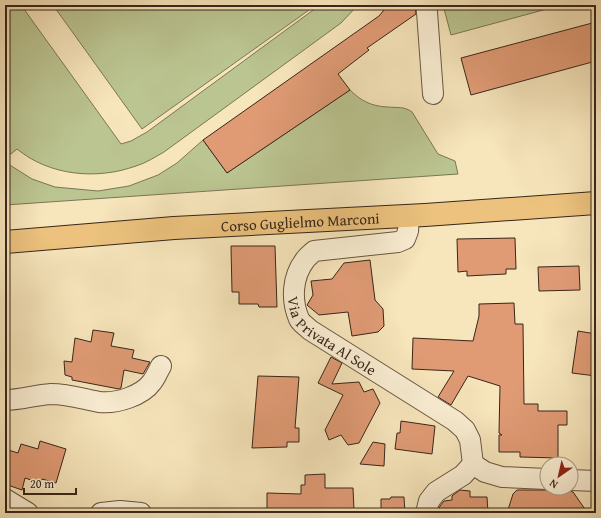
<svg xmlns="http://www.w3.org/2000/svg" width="601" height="518" viewBox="0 0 601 518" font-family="'Gentium Book Plus',serif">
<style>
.green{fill:#bbc591;stroke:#7a7656}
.building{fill:#e09b75;stroke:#38261a}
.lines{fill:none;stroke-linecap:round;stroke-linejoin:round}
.minor-casing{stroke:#685642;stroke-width:22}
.major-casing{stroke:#38261a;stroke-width:24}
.minor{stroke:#faeed3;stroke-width:20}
.major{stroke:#ecc27e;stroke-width:22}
.labels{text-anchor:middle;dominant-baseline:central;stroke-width:3;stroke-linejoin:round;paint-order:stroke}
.street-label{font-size:15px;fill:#38261a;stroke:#faeed3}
</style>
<rect width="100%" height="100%" fill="#f7e5bb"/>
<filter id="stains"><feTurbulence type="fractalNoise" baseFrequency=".005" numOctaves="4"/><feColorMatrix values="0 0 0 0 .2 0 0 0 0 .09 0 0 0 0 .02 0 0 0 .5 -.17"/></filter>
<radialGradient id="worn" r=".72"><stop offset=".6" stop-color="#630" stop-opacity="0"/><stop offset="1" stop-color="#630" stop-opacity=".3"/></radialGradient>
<path class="green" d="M5 5H21L121 144 131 141 147 132 320 5H358L341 23 164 152C155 157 146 163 136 166 97 180 50 176 17 149L11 154 5 150V144L8 141 5 138Z
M53 5H316L142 129Z
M443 5H557L558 6 451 35Z
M350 90C361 101 371 106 387 107 397 108 404 106 412 112L438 154 455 161 458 174 5 205V162L32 179 55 187 98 191 129 186 158 175 177 163 203 140 227 173Z"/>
<path class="building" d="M388 5H415L416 14 367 48 369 50 338 74 350 90 227 173 203 140 379 16Z
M596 22V61L471 95 461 58Z
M515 238 516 269H506V274L486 275 467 276V271L458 272 457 239Z
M231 246H275L277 307H259L258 304H239V292H232Z
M370 260 375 300 383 309 384 326 378 332 352 336 348 312 319 315 307 305 313 295 311 281 332 279 344 263Z
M579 266 580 290 539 291 538 267Z
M514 303 515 324H523L524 404H538V411H567V425H558V458L520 457V452H499V435H502L499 433 500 386 468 376 451 405 438 397 454 371 412 369 413 338 473 341 479 316V304Z
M93 330 114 333 111 346 134 350 132 358 150 362 143 374 124 370 121 388 119 389 72 380V377L65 375 64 361 72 362 75 338 91 342Z
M578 331 596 334V376L572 373Z
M331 357 342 363 332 384 359 382 364 392 373 389 380 403 359 443 348 445 341 435 329 440 325 430 343 395 318 383Z
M258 376 299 377 295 428H299V442H287V447L252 448Z
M401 421 435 426 432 454 395 449 397 433H400Z
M40 441 66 449 56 483 42 479 40 483 25 478 22 490 5 484V449L18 453 21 444 38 449Z
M373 442 385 444 384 466 360 464Z
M325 474V488H353L354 510H317V513H267V493L301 494V485H305V475Z
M564 488 573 492 587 512 561 511V513H507L513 494 517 490H546L553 489Z
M460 490 470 491V497H487L488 513 438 512 440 506 444 501 452 500V496Z
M391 497H404L405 513H381V499H390Z"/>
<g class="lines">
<defs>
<g id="minor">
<path d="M426 5 427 12 433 94"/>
<path id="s1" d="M409 216 408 231 405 239 398 242 314 251C311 254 307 257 305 260 292 277 291 300 299 319 301 323 307 327 310 330L455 421 465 430 470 440 473 464 485 472 502 477 547 479"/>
<path d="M5 400C20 400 35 395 51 394 68 394 83 399 99 402 116 404 142 396 152 382 156 377 158 371 161 366"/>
<path d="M571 480 596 481"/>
<path d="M5 499 28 513"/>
<path d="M101 513 120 511 141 513"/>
<path d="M426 513 429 501 436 492 463 475 473 464"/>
</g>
<g id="major">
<path id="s2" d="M5 242 174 228 425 215 596 203"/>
</g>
</defs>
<use href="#minor" class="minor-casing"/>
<use href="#major" class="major-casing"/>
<use href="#minor" class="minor"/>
<use href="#major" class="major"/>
</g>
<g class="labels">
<g class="street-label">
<text stroke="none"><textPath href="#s2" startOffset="296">Corso Guglielmo Marconi</textPath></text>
<text stroke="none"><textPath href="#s1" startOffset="225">Via Privata Al Sole</textPath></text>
</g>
</g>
<rect width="601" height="518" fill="none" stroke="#f7e5bb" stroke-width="20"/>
<rect x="6" y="6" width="589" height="506" fill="none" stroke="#38261a" stroke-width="2"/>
<rect x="10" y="10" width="581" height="498" fill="none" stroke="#38261a"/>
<g transform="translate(559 476) rotate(214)"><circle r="19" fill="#faeed3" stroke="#ac9e89"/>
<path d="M0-3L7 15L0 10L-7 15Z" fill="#8f2418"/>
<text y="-6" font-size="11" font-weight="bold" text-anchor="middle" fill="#38261a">N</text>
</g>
<path d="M24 488v6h52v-6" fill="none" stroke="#38261a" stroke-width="2"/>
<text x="30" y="488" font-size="12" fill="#38261a" stroke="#faeed3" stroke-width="3" paint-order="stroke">20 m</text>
<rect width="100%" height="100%" filter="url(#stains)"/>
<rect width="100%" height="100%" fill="url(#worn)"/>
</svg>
